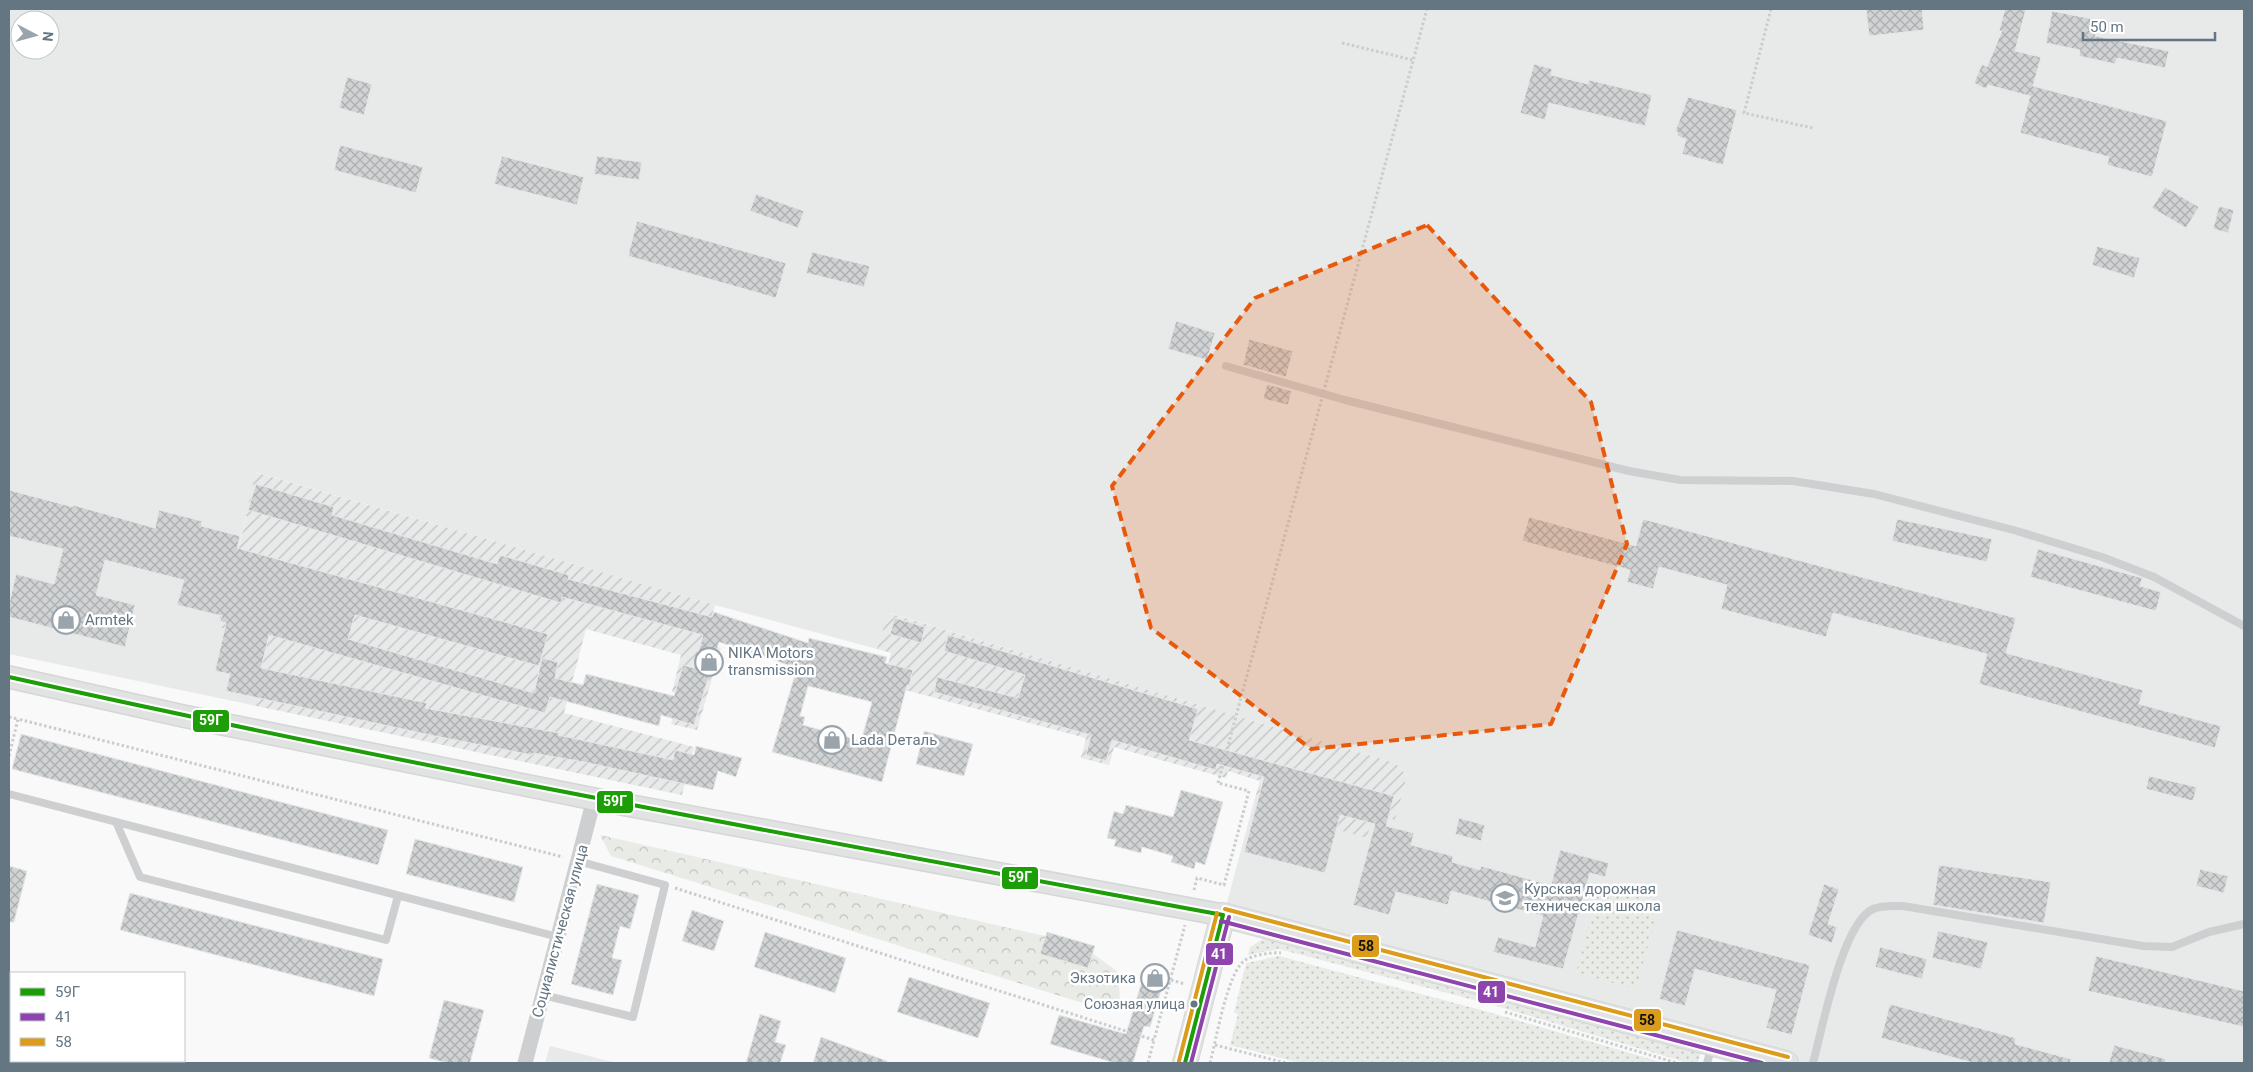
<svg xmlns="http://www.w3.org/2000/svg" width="2253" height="1072" viewBox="0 0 2253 1072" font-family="Roboto,sans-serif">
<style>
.built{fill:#e8e9e9;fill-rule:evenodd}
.industrial{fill:url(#industrial-furrows)}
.grass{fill:url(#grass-dots)}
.forest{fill:url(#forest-crowns)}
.building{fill:url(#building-cross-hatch);stroke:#e8e8e8;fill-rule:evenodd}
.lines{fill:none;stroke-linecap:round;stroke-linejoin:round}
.secondary-casing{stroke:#d5d6d7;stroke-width:24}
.primary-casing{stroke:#d5d6d7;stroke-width:26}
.path{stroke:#cbcccd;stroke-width:3;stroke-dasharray:2.5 2.5;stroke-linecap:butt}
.lane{stroke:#cecfd0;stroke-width:8}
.street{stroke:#cecfd0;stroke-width:15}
.secondary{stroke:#e1e2e2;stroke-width:21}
.primary{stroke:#e1e2e2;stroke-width:24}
.path-bridge{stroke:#cbcccd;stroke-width:3;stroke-dasharray:2.5 2.5;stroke-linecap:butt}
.bus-1-casing{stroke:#fff;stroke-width:8}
.bus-2-casing{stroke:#fff;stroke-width:8}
.bus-3-casing{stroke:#fff;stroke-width:8}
.bus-1{stroke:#1d9d08;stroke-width:4}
.bus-2{stroke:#8e44ad;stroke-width:4}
.bus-3{stroke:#da9c1a;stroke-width:4}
.marked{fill:#e8590c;fill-opacity:0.2;stroke:#e8590c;stroke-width:4;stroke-dasharray:10 6;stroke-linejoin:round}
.bus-dot{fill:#657683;stroke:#fff;stroke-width:2}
.labels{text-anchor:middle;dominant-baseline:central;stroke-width:5;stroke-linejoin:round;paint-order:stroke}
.bus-label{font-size:14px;fill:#657683;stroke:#fff;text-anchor:end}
.poi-label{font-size:15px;fill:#657683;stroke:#fff;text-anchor:start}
.street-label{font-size:15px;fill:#657683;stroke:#fff}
.line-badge{stroke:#fff;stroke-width:2}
.badge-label{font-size:14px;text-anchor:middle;font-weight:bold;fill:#fff}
.pale-badge-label{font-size:14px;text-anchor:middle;font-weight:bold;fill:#111}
</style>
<defs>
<pattern id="industrial-furrows" width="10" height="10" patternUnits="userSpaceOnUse" patternTransform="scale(1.25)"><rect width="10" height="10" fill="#e8e9e9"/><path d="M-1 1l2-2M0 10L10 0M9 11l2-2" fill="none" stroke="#c0c1c2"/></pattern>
<pattern id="grass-dots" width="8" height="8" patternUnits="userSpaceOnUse" patternTransform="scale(1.25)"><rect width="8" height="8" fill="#e8ebe6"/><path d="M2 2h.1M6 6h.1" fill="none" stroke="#c0c3c0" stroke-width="1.8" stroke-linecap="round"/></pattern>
<pattern id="forest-crowns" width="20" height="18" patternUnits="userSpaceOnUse" patternTransform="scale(1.25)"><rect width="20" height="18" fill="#e8ebe6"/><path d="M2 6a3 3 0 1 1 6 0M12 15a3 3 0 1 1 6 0" fill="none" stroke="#c0c3c0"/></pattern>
<pattern id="building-cross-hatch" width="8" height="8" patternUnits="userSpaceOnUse" patternTransform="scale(1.25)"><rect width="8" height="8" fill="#d0d2d3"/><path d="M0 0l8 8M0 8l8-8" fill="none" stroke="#acafb1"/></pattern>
</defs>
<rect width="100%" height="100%" fill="#f9f9f9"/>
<path class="built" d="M9 9H2244V1063H1783L1225 910 1253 805 1366 837 1373 813 1395 819 1407 776 1395 763 889 613 877 649 715 605 255 472 252 497 242 514 247 515 219 621 222 622 221 628 268 639 252 705 9 654ZM20 20H50V50H20Z
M550 1046 617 1063H545Z"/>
<path class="industrial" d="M254 472 715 605 704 643 721 648 697 730 671 724 679 693 672 692 681 655 586 629 564 713 694 747 682 795 252 705 268 640 221 628 222 622 219 621 247 516 242 514 252 496Z
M888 613 1395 763 1407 776 1395 820 1373 813 1367 838 1253 805 1260 781 1228 771 1226 778 1114 747 1109 765 1081 758 1086 738 883 684 891 653 877 649Z"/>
<path class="grass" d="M1600 886 1660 902 1636 989 1576 973Z
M1265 938 1701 1052 1698 1063H1688L1493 1005 1279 949 1248 955 1250 947Z
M1279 956 1492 1013 1664 1063H1300L1230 1045 1238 1014 1234 1013 1246 963Z"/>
<path class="forest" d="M600 835 1080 944 1118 972 1120 1000 1102 1009 611 856Z"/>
<path class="building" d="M1866 9H1922L1924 30 1869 36Z
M2005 9H2026L2015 51 2041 57 2033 86 2167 121 2152 177 2107 165 2109 157 2020 133 2030 96 1988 85 1986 89 1974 83 1982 64 1987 67 2002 31H1999Z
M2052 11 2098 20 2095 36 2169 51 2165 68 2117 58 2115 64 2079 56 2080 50 2046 43Z
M1534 64 1552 69 1551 75 1588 84 1589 80 1652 95 1645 126 1549 103 1545 120 1520 113Z
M347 77 372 84 364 115 339 108Z
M1688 97 1737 110 1723 165 1682 154 1686 139 1677 136 1678 132H1675Z
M340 145 423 167 416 193 334 170Z
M502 156 584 177 577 205 494 184Z
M597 156 642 162 639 180 594 174Z
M2165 187 2199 207 2186 228 2152 208Z
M756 194 804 211 798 228 750 211Z
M2219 206 2234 210 2228 233 2213 229Z
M637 221 786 263 776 298 628 256Z
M2097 246 2140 258 2134 278 2092 265Z
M812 252 870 266 864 287 806 273Z
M1176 321 1215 333 1207 360 1168 349Z
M1249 339 1293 351 1286 377 1243 365Z
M1267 384 1292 391 1288 405 1263 399Z
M256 484 334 507 332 515 497 564 500 555 569 575 568 579 712 617 714 612 808 643 809 638 887 657 885 663 913 670 909 686 907 685 882 782 772 752 797 668 719 642 694 725 661 715 659 726 550 697 545 713 269 635 261 668 427 703 425 708 559 733 558 735 673 760 675 750 694 755 696 746 742 758 736 777 718 771 713 790 584 762 533 753 532 755 435 736 226 691 230 674 215 671 226 623 220 621 222 616 177 605 184 580 105 560 96 595 135 605 125 647 9 617V604L16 574 54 584 63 549 9 536V490L73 507V505L155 528 159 510 202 521 201 526 240 536 237 548 548 634 539 666 355 615 348 639 534 693 542 658 558 662 555 678 583 685 586 674 674 696 683 665 694 668 703 635 562 597 561 603 248 510ZM808 686 872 702 861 741 803 725 805 717 800 716Z
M1529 517 1636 546 1643 519 2016 618 2006 653 2143 690 2139 704 2221 726 2215 748 1979 684 1987 654 1833 613 1826 637 1721 609 1727 585 1659 567 1653 589 1627 582 1630 570 1522 541Z
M1897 519 1992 539 1987 562 1892 541Z
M2038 549 2142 578 2140 586 2161 592 2156 611 2030 577Z
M895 618 925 627 921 643 890 634Z
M948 635 1198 709 1189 740 1394 796 1386 826 1414 833 1411 845 1453 856 1452 862 1480 870 1481 866 1551 885 1560 850 1609 863 1605 877 1590 873 1563 969 1493 952 1498 937 1535 947 1543 916 1451 891 1448 905 1396 892 1389 915 1353 905 1375 824 1340 815 1325 873 1244 852 1264 777 1217 764 1216 770 1112 740 1106 761 1086 755 1091 735 934 692 937 677 1018 698 1025 675 944 651Z
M924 731 973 744 964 776 916 764Z
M21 734 388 830 378 865 12 769Z
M2149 776 2197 787 2193 801 2146 789Z
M1181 790 1223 802 1205 865 1196 862 1194 869 1171 862 1173 856 1142 847 1141 853 1114 846 1116 840 1107 838 1114 811 1123 814 1126 805 1173 817Z
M1459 818 1485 825 1481 841 1455 834Z
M415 839 523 867 514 902 406 874Z
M1939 865 2051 882 2044 923 1933 905Z
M9 866 27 871 14 922H9Z
M2200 869 2228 876 2224 893 2196 886Z
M597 884 639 895 630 929 620 926 612 958 622 960 613 995 571 984Z
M1824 884 1839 889 1828 924 1837 927 1832 943 1808 935Z
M130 893 383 959 374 996 120 930Z
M692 910 724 921 714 951 682 941Z
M1677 930 1810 965 1792 1035 1766 1028 1776 990 1695 969 1685 1006 1659 999Z
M1938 931 1988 942 1981 969 1932 958Z
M765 932 846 958 835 993 754 967Z
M1047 932 1095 946 1088 968 1040 954Z
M1880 947 1927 959 1922 979 1875 967Z
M2096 956 2244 991V1027L2088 991Z
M1146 968 1166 974 1150 1027 1144 1026 1133 1063H1115L1050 1044 1059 1015 1126 1034Z
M909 977 990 1003 978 1038 897 1012Z
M444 1000 484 1010 470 1063H447L429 1058Z
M1890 1004 2016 1038 2015 1044 2071 1059 2070 1063H1974L1881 1038Z
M760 1014 781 1021 775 1042 786 1045 780 1063H746Z
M821 1037 887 1061V1063H813Z
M2114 1045 2166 1059 2165 1063H2109Z"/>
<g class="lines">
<defs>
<path id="secondary" d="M9 677 183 716 594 799 1223 915"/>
<path id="primary" d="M1185 1063 1223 915 1786 1063"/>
</defs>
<use href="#secondary" class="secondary-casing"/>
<use href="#primary" class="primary-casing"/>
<path class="path" d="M1771 9 1744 113 1813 128
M1342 43 1413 60
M9 717 18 719
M9 756 18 719 563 857
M675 888 1154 1040 1185 925
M1194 890 1197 878 1224 885 1249 791 1218 783
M1171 980 1185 984
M1505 1012 1677 1063
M1215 1045 1286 1063
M1148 1063 1154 1040
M1210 1063C1216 1041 1227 974 1244 961 1251 955 1273 952 1281 953"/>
<path class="lane" d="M1226 366 1345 400 1629 471 1680 480 1793 481 1874 494 2017 531 2102 557 2154 577 2244 626
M9 794 558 937
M116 822 140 877 386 940 398 896
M543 995 633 1017 665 885 578 861
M1707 1063 1712 1046
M1813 1063C1822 1030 1842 923 1873 909 1882 905 1894 906 1903 906L2143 946 2172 947 2209 932 2244 924"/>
<path class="street" d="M525 1063 594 799"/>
<use href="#secondary" class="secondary"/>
<use href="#primary" class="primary"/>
<path class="path-bridge" d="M1218 783 1427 9"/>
<defs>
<path id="bus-1" d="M9 677C412 767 817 840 1223 915
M1185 1063 1223 915"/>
<path id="bus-2" d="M1221 921 1762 1063
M1191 1063 1229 917"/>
<path id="bus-3" d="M1225 909 1788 1057
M1179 1061 1217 913"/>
</defs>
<use href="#bus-1" class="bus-1-casing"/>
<use href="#bus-2" class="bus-2-casing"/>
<use href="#bus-3" class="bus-3-casing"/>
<use href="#bus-1" class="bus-1"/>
<use href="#bus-2" class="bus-2"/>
<use href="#bus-3" class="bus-3"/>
</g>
<path class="marked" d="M1427 225 1591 402 1627 544 1551 724 1311 749 1151 628 1112 486 1255 298Z"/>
<defs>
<symbol id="shop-ring" viewBox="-11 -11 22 22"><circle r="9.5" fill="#fff" stroke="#99a4ac" stroke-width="1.5"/><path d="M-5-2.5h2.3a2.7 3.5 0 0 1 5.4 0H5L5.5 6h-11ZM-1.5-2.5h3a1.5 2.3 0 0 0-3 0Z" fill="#99a4ac"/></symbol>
<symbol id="school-ring" viewBox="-11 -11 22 22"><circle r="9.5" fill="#fff" stroke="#99a4ac" stroke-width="1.5"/><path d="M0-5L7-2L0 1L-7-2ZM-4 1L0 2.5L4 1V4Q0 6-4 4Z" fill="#99a4ac"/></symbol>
</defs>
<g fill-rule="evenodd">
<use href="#shop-ring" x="50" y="604" width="32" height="32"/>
<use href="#shop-ring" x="693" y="646" width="32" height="32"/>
<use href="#shop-ring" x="816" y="724" width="32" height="32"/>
<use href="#school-ring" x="1489" y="882" width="32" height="32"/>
<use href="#shop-ring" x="1139" y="962" width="32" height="32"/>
</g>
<circle class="bus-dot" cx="1194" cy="1004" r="4.5"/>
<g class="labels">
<g class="bus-label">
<text x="1185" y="1004">Союзная улица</text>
</g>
<g class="poi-label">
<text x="85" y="620">Armtek</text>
<text x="728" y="653">NIKA Motors<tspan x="728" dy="17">transmission</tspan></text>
<text x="851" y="740">Lada Dеталь</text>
<text x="1524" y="889">Курская дорожная<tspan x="1524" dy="17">техническая школа</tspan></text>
<text x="1136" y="978" text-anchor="end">Экзотика</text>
</g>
<g class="street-label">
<text transform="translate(560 931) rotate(-75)">Социалистическая улица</text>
</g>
</g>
<g class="line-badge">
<rect x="192" y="709" width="38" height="24" rx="5" fill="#1d9d08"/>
<rect x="596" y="790" width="38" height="24" rx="5" fill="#1d9d08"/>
<rect x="1001" y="866" width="38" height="24" rx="5" fill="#1d9d08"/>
<rect x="1351" y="934" width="29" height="24" rx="5" fill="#da9c1a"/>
<rect x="1205" y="942" width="29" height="24" rx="5" fill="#8e44ad"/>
<rect x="1477" y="980" width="29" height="24" rx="5" fill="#8e44ad"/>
<rect x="1633" y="1008" width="29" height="24" rx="5" fill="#da9c1a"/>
</g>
<g class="badge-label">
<text x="211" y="725">59Г</text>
<text x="615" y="806">59Г</text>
<text x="1020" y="882">59Г</text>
<text x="1219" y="959">41</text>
<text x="1491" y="997">41</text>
</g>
<g class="pale-badge-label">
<text x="1366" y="951">58</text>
<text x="1647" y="1025">58</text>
</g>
<rect width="2253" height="1072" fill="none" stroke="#657683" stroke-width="20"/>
<rect x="10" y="972" width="175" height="90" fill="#ffffff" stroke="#c1c8cd"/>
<rect x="20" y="988" width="25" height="8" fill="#1d9d08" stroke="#c1c8cd"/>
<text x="55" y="997" font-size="15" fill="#657683">59Г</text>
<rect x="20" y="1013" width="25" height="8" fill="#8e44ad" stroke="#c1c8cd"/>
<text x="55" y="1022" font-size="15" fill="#657683">41</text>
<rect x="20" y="1038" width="25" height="8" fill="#da9c1a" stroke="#c1c8cd"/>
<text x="55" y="1047" font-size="15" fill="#657683">58</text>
<g transform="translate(35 35) rotate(96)"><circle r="24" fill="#ffffff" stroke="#c1c8cd"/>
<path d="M0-4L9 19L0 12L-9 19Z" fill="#99a4ac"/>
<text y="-8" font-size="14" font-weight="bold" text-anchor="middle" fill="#657683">N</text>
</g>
<path d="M2083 32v8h132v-8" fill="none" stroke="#657683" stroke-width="2.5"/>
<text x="2090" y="32" font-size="15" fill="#657683" stroke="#ffffff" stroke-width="4" paint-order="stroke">50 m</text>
</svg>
